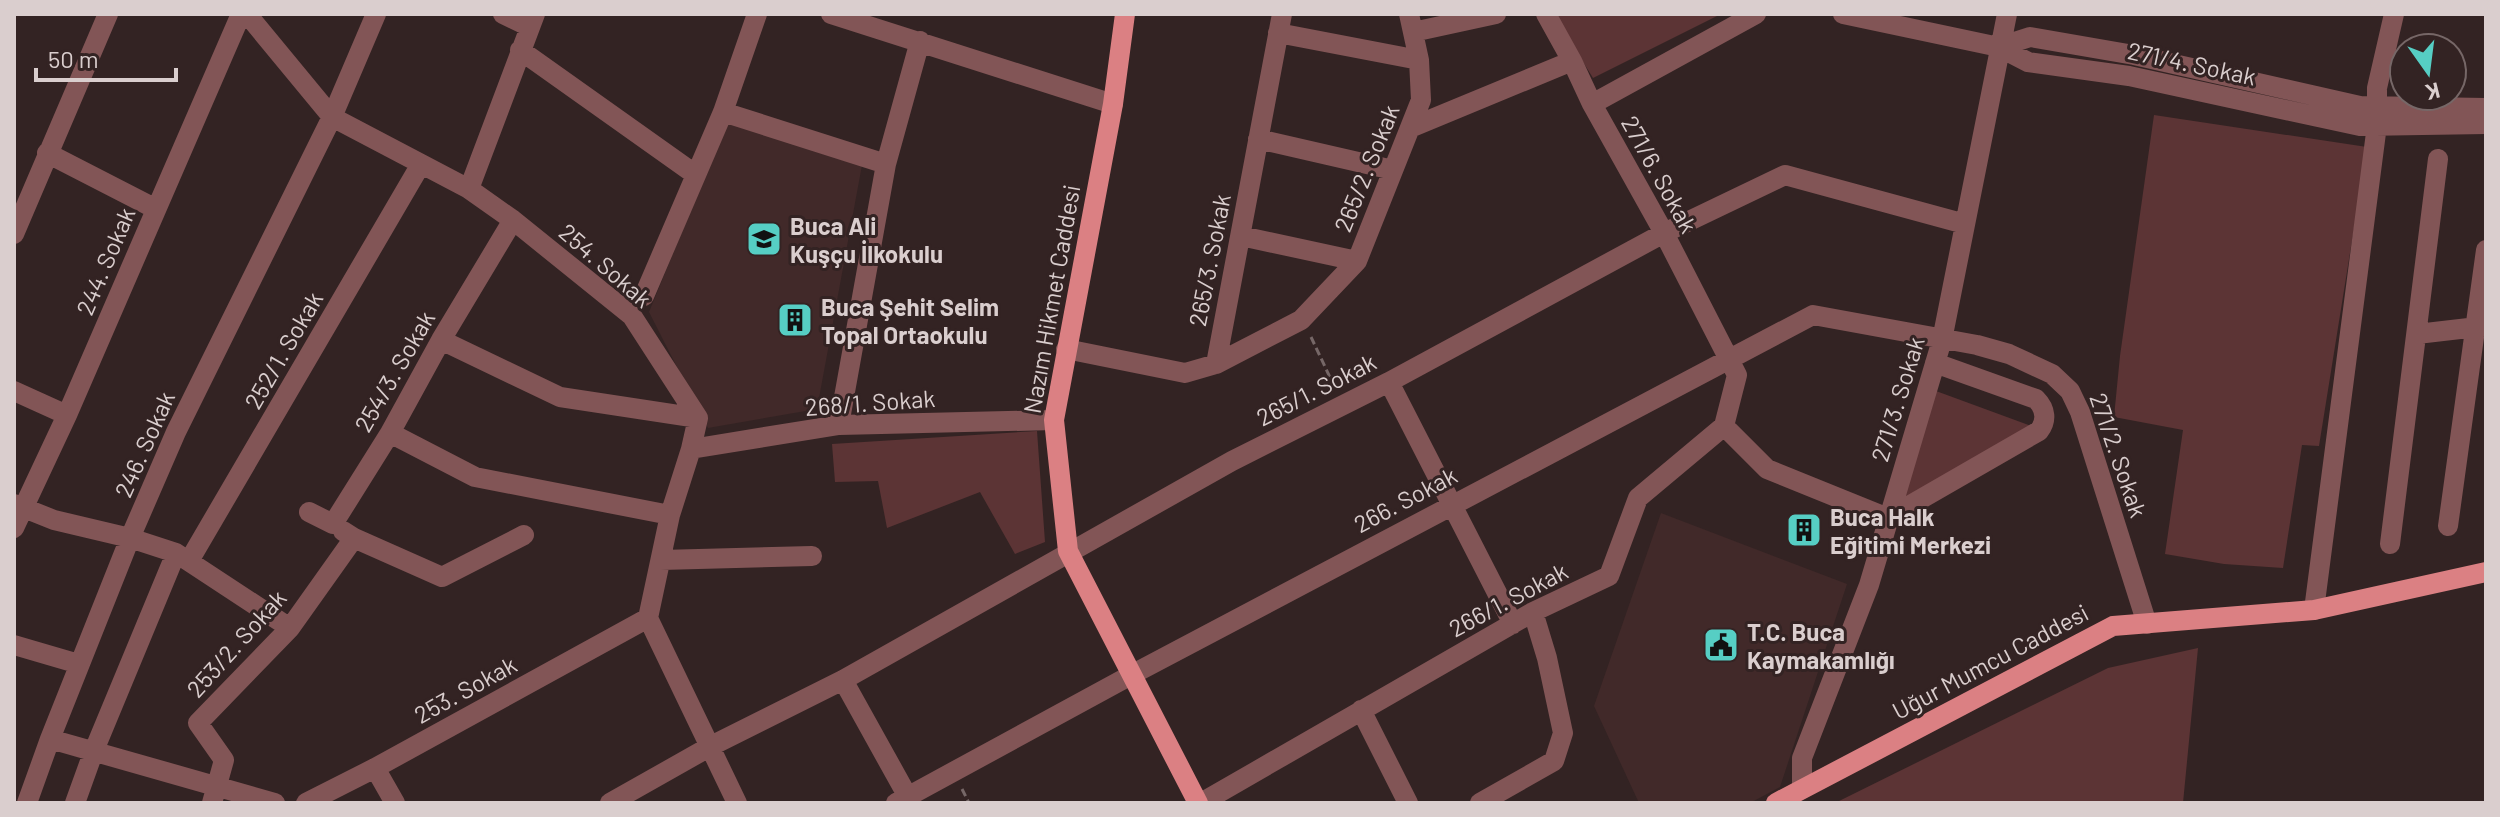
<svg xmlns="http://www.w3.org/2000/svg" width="2500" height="817" viewBox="0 0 2500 817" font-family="Barlow,sans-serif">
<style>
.built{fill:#412929}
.green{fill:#5c3435}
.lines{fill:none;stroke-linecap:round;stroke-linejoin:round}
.path{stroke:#766767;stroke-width:3;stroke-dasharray:8 4;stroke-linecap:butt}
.minor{stroke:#825556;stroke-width:20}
.major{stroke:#db8083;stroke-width:20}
.labels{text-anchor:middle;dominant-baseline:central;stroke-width:6;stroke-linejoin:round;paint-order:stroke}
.street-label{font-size:24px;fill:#dacece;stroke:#332323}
.poi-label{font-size:24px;font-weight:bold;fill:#dacece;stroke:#332323;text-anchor:start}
</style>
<rect width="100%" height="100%" fill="#332323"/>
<path class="built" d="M728 119 862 165 817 409 708 428 649 312Z
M1661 513 1847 584 1780 787 1750 803H1639L1594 706Z"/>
<path class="green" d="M1560 14H1721L1593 78 1554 15Z
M2154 115 2367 147 2319 446 2302 445 2283 568 2224 564 2165 554 2183 430 2114 417 2120 356Z
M1936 391 2037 428 1897 507Z
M1037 431 1045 542 1015 554 980 492 887 528 878 481 835 482 832 444Z
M2198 648 2183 803H1835L2108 668Z"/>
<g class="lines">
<path class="path" d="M1311 337 1335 388
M962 789 969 803"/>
<path class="minor" d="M247 14 332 117 469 189 513 220 632 316 698 418 691 449 670 515 648 618 737 803
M503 14 530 27
M831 14 1113 104
M1843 14 1999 47 2028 62 2129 76 2360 126 2486 124
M1413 32 1496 14
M1278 33 1419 60
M1999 47 2030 37 2134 55 2360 106 2486 108
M520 50 696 175
M1592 104 1756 14
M723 112 886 164
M1410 128 1572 61
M1258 139 1393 170
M47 153 156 209
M469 189 535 14
M14 234 108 14
M1241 236 1357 261
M644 296 723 112 757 14
M2417 334 2486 326
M441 340 560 397 698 418
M1066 349 1185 373 1216 364 1282 14
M1216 364 1301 320 1357 261 1421 100 1419 60 1409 14
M1389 382 1513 624
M14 391 67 415
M839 425 886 164 920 41
M1724 426 1767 469 1888 518
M390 433 475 477 670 515
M691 449 839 425 1054 420
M14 504 54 520 130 538 176 553 290 628
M309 512 333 524 390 433 441 340 513 220
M1888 518 2039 431C2047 421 2046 409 2036 399L1935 363
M2448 526 2486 250
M14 528 67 415 241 14
M343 531 354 538 442 577 524 535
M2390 544 2438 159
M661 560 812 556
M189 561 421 164
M2314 610 2377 125V88L2394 14
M14 645 79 664
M843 680 908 797
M1361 710 1408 803
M50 739 275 803
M375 768 395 803
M1802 789V758L1869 585 1942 340 2007 14
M27 803 50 739 130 538 176 432 332 117 376 14
M75 803 93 753 176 553
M212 803 224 760 198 723 290 628 354 538
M306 803 375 768 648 618
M610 803 711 746 843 680 1232 461 1389 382 1664 233 1785 175 1965 224
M896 803 1133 674 1813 315 1977 345 2009 354 2052 374 2070 391 2080 412 2147 624
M1201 803 1533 612 1609 576 1638 498 1724 426 1737 375 1664 233 1592 104 1572 61 1546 14
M1480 803 1554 761 1563 733 1547 658 1533 612"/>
<path class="major" d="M1125 14 1113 104 1054 420 1068 551 1198 803
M1776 803 2113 626 2314 610 2486 572"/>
</g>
<defs>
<symbol id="school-square" viewBox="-11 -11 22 22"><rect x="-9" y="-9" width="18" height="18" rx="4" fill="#56cec4" stroke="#332323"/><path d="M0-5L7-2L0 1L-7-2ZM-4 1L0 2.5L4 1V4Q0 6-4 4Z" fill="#111"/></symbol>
<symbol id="building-square" viewBox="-11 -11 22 22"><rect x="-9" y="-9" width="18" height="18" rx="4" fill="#56cec4" stroke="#332323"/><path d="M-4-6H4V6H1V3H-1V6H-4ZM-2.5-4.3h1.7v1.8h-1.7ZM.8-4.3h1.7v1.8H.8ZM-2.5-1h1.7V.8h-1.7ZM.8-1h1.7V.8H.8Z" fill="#111"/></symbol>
<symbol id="civic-square" viewBox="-11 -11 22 22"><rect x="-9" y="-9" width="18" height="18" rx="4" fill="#56cec4" stroke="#332323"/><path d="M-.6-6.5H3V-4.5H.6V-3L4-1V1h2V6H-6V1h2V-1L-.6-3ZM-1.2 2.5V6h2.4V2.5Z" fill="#111"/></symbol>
</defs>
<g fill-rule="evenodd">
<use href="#school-square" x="744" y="219" width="40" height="40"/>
<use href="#building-square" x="775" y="300" width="40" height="40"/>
<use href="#building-square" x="1784" y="510" width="40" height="40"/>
<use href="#civic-square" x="1701" y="625" width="40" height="40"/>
</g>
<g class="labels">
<g class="street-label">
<text transform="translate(2192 63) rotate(12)">271/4. Sokak</text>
<text transform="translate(1366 168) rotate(-68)">265/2. Sokak</text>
<text transform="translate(1660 174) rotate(61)">271/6. Sokak</text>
<text transform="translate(1209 260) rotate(-79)">265/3. Sokak</text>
<text transform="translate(105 261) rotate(-67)">244. Sokak</text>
<text transform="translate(606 265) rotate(41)">254. Sokak</text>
<text transform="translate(1051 299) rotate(-80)">Nazım Hikmet Caddesi</text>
<text transform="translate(283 350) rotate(-60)">252/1. Sokak</text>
<text transform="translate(394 371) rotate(-60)">254/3. Sokak</text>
<text transform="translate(1316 389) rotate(-27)">265/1. Sokak</text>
<text transform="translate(1897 399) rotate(-73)">271/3. Sokak</text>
<text transform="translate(870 402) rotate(-4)">268/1. Sokak</text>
<text transform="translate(144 444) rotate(-66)">246. Sokak</text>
<text transform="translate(2119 455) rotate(71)">271/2. Sokak</text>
<text transform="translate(1405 499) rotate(-28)">266. Sokak</text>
<text transform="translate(1508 599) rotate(-28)">266/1. Sokak</text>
<text transform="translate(236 643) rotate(-48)">253/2. Sokak</text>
<text transform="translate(1990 661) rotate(-28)">Uğur Mumcu Caddesi</text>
<text transform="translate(465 689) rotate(-29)">253. Sokak</text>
</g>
<g class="poi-label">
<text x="790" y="225">Buca Ali<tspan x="790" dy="28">Kuşçu İlkokulu</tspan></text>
<text x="821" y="306">Buca Şehit Selim<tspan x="821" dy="28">Topal Ortaokulu</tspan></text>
<text x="1830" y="516">Buca Halk<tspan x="1830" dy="28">Eğitimi Merkezi</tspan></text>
<text x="1747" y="631">T.C. Buca<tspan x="1747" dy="28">Kaymakamlığı</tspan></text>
</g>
</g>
<rect width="2500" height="817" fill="none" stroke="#dacece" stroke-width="32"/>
<g transform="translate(2428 72) rotate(166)"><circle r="38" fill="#332323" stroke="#766767" stroke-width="2"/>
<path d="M0-6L14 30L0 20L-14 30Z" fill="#56cec4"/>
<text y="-12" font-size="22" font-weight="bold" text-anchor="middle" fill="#dacece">K</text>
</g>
<path d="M36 68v12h140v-12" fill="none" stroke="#dacece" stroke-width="4"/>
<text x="48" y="68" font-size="24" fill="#dacece" stroke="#332323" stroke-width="6" paint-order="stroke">50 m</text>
</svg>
